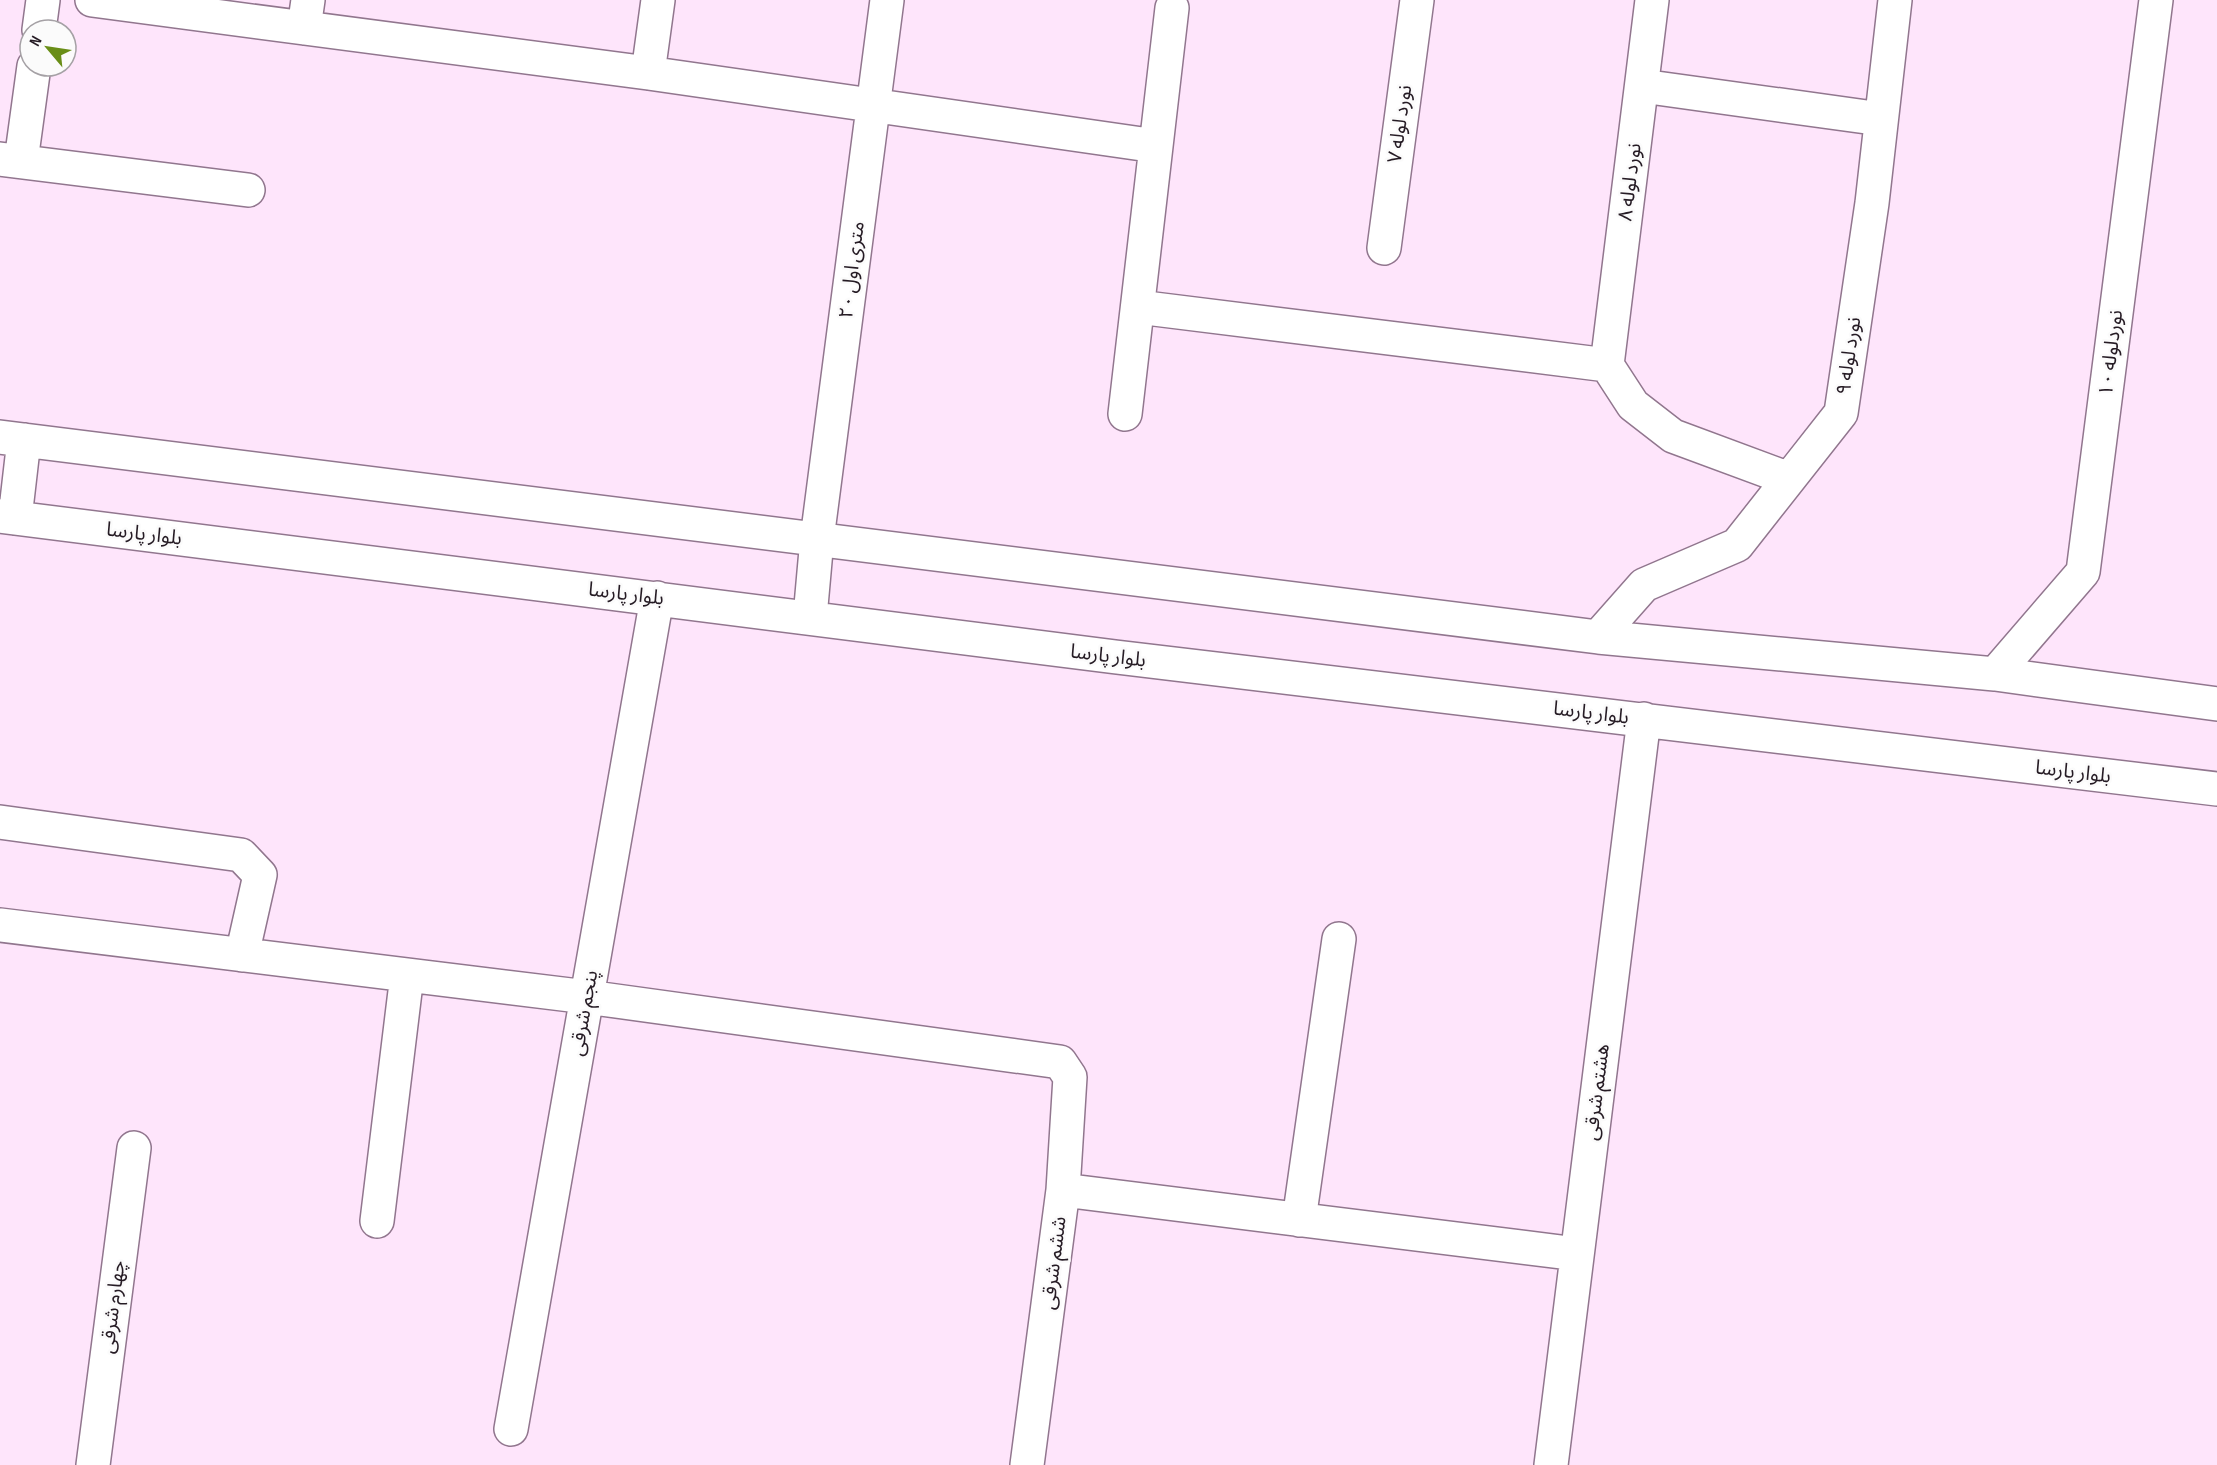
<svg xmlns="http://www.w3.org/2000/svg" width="2217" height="1465" viewBox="0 0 2217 1465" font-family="'Sofia Sans Condensed','Noto Sans Arabic',sans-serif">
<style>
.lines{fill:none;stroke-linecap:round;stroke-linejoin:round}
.minor-casing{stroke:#91768e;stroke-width:36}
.minor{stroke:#fff;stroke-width:33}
.labels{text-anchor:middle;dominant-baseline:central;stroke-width:5;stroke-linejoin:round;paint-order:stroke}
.street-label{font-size:20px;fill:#251b24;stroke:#fbfbfb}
</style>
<rect width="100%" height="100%" fill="#fee5fb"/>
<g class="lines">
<defs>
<path id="minor" d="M92 0 648 73 1156 146
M304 28 308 0
M39 30 43 0
M648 73 658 0
M1642 86 1881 119
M0 159 248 190
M21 161 34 66
M1384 248 1417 0
M1138 307 1607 365
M1607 365 1652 0
M1607 365 1633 405 1673 436 1789 479
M1125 414 1172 8
M0 437 1598 637 1995 674 2217 704
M0 516 1116 657 2217 789
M15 518 24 440
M810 617 817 539 887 0
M1598 637 1644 585 1737 545 1841 413 1872 203 1895 0
M1995 674 2083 572 2156 0
M0 822 241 855 260 875 242 955
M0 925 587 997 1060 1062 1070 1077 1063 1190 1027 1465
M1063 1190 1577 1254
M1299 1220 1339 939
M377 1221 407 975
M511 1429 657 598
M93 1465 134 1148
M1551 1465 1644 719"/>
</defs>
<use href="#minor" class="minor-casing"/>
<use href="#minor" class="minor"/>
</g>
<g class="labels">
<g class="street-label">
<text transform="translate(1400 124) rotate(-82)">۷ نورد لوله</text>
<text transform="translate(1630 182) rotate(-83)">۸ نورد لوله</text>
<text transform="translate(852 270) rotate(-83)">۲۰ متری اول</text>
<text transform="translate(2111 353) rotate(-83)">۱۰ نوردلوله</text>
<text transform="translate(1849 356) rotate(-82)">۹ نورد لوله</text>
<text transform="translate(144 534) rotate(7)">بلوار پارسا</text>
<text transform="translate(626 594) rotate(7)">بلوار پارسا</text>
<text transform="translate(1108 656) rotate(7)">بلوار پارسا</text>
<text transform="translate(1591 713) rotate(7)">بلوار پارسا</text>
<text transform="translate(2073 772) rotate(7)">بلوار پارسا</text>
<text transform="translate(584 1013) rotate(-80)">پنجم شرقی</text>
<text transform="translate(1597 1092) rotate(-83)">هشتم شرقی</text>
<text transform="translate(1054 1263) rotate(-83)">ششم شرقی</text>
<text transform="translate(113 1307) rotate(-83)">چهارم شرقی</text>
</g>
</g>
<g transform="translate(48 48) rotate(299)"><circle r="28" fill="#fbfbfb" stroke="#a5a1a5" stroke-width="1.5"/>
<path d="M0-4.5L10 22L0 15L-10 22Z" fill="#698e17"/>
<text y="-9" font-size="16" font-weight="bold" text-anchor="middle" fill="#251b24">N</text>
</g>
</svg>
